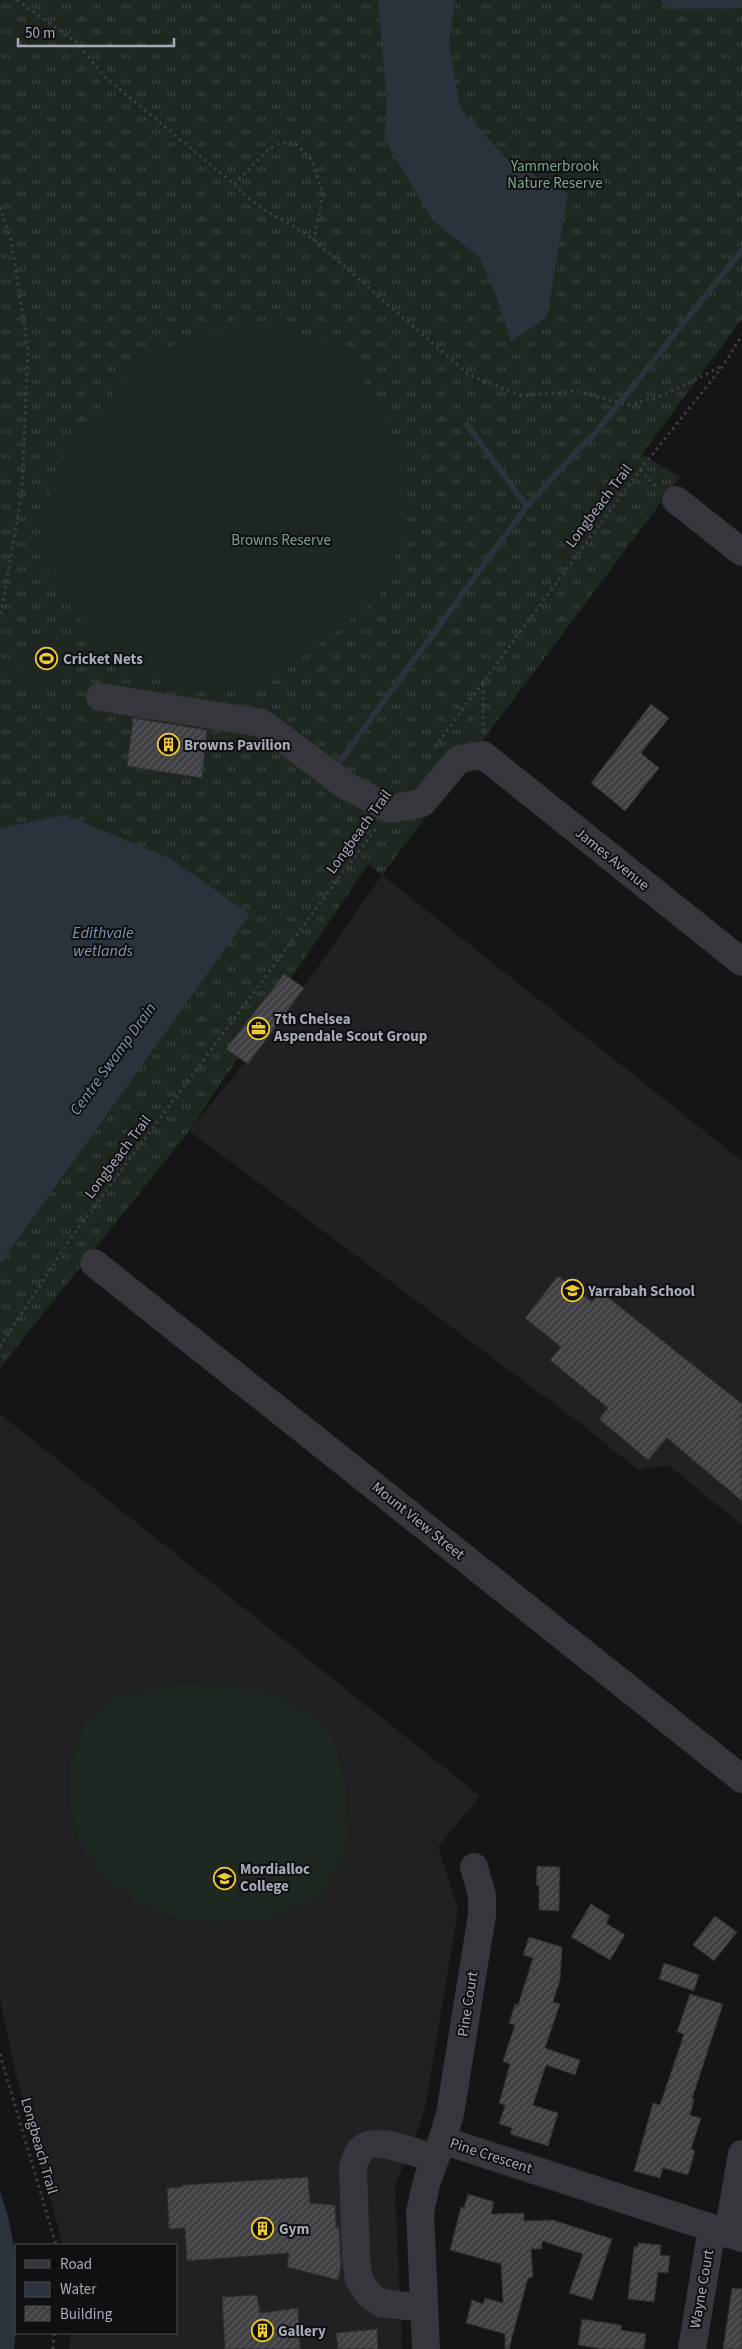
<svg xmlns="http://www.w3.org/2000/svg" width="742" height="2349" viewBox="0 0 742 2349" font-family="'Source Sans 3',sans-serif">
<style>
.built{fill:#212124}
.grass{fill:url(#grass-tufts)}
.pitch{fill:#1f2721}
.water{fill:#2b323b}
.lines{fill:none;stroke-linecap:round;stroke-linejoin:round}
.stream{stroke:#2b323b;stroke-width:6}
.building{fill:url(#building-hatch);stroke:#302f33}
.path{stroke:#3c3d43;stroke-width:3;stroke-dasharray:2.5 4;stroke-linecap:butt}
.minor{stroke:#36363c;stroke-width:28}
.labels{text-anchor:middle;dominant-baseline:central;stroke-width:4;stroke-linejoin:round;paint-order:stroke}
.park-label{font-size:15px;fill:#7ea285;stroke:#101012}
.street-label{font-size:15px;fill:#a7aab7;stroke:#101012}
.poi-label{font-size:15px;font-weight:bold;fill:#a7aab7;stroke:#101012;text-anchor:start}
.water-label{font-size:16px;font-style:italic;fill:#7e92b2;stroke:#101012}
</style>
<defs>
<pattern id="grass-tufts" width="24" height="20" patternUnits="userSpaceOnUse" patternTransform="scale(1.25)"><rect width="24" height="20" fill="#1f2721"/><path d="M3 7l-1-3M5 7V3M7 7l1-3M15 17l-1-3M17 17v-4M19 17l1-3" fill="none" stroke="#3d443f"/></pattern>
<pattern id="building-hatch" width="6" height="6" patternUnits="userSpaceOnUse" patternTransform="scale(1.25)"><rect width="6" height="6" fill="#3f3f44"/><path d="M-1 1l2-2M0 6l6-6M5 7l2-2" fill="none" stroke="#58585d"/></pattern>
</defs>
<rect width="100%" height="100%" fill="#151517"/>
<path class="built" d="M382 875 742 1161V1525L668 1465 638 1470 576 1420 189 1131 290 1007Z
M0 1414 480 1796 438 1847 458 1909 425 2109 410 2152 395 2185 402 2349H69L71 2333H176V2245H63L15 2070 0 1999Z"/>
<path class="grass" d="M0 0H742V319L642 454 680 477 382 875 368 864 189 1131 0 1368Z"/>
<path class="pitch" d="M244 321 291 328 349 355 406 457 407 527 379 597 265 687 196 691 121 668 72 609 46 565 44 509 65 453 139 362 184 340Z
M55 626 81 654 39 692 13 664Z
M182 1683 264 1689 310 1712 334 1735 346 1791 349 1842 323 1895 274 1917 212 1923 155 1914 107 1880 78 1840 70 1806V1766L83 1728 117 1695Z"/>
<path class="water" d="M378 0H455L449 45 460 108 509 161 568 194 547 317 511 342 495 292 479 257 432 220 384 138 387 104Z
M660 0H742V8L668 9Z
M65 815 169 858 250 914 0 1264V828Z
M0 2191C18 2240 21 2298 14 2349H0Z"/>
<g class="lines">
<path class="stream" d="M467 425 527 506
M337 765 527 506 578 450 594 435 742 250"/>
</g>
<path class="building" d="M651 704 669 718 641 753 659 768 625 811 591 783Z
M133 718 207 730 202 778 127 766Z
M284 974 304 988 248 1064 226 1049Z
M558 1276 592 1302 600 1291 742 1404V1501L667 1438 648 1460 599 1419 608 1408 550 1360 561 1347 525 1318Z
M537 1866 560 1867 559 1911 539 1910V1885H536Z
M591 1904 610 1916 606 1923 625 1935 610 1960 571 1937Z
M715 1916 737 1932 714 1961 693 1945Z
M529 1937 562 1947 560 1980 553 2002 560 2004 545 2048 580 2060 575 2075 546 2065 533 2105 558 2113 548 2146 510 2134 512 2128 499 2124 505 2105 499 2103 510 2064 503 2061 515 2025 509 2023 515 2004 518 2005 533 1958 523 1955Z
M664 1963 699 1975 694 1991 659 1979Z
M690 1994 723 2004 692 2099 694 2100 690 2115 701 2118 691 2149 695 2151 688 2175 663 2168 660 2178 634 2171 653 2103 660 2105 684 2034 677 2032Z
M308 2177 310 2203 335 2205 336 2228 339 2227 341 2266 338 2280 287 2267 289 2253 187 2261 185 2228 169 2229 167 2188 183 2187V2185Z
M468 2194 494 2202 491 2214 524 2213V2221L553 2220 612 2239 592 2300 569 2293 583 2254 542 2241V2249H531L533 2277 528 2278 509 2349H505V2334L466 2323 472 2300 483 2304 485 2298 503 2303 501 2264 450 2250 461 2207 464 2208Z
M638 2243 661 2245 660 2255 670 2256 668 2273 658 2272 654 2302 628 2299 634 2246 637 2247Z
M732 2288 742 2289V2349H723Z
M257 2295 260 2313 298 2308 300 2349H225L222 2297Z
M582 2319 621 2325V2330L646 2334 644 2349H602L578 2345Z
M377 2329 378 2349H338L336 2333Z"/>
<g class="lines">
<path class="path" d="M17 0 76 42 106 78 234 184 248 198 264 210 290 224 314 240 469 375 522 396 576 391 629 405 662 396 720 367
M234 184 269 149 278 144 289 142 296 144 312 160 323 194 314 240
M0 207 11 239 28 349 22 492 0 619
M640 470 657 487
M483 732V680
M435 747 640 470 723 366 742 335
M0 1347 68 1242 377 827
M0 2054 56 2245
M53 2349 54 2333"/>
<path class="minor" d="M676 500 742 552
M100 697 262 723 345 785 390 809 422 803 459 759 483 755 742 962
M94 1263 742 1779
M442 2140 450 2114 482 1915V1895L474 1867
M728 2234 742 2154
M424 2308 381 2303 369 2295 359 2280 356 2258 353 2167C355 2160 357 2152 364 2147 378 2137 419 2154 435 2159
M426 2349 420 2212 427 2181 442 2140 742 2238
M692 2349 712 2228"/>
</g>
<defs>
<symbol id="stadium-ring" viewBox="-11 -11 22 22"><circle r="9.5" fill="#101012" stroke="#f0cb34" stroke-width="1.5"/><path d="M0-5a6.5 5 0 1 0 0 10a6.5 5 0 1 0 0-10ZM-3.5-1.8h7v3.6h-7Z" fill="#f0cb34"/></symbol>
<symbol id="building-ring" viewBox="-11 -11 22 22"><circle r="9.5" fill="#101012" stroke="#f0cb34" stroke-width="1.5"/><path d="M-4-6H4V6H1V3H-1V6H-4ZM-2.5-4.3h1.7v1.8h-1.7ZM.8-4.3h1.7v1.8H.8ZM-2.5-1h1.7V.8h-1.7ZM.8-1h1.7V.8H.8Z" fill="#f0cb34"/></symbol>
<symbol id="office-ring" viewBox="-11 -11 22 22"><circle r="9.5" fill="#101012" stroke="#f0cb34" stroke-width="1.5"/><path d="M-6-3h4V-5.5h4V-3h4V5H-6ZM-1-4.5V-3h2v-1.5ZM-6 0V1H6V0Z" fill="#f0cb34"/></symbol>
<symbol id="school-ring" viewBox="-11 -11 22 22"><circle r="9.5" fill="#101012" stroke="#f0cb34" stroke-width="1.5"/><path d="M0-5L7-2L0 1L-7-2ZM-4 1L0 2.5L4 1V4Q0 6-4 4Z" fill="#f0cb34"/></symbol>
</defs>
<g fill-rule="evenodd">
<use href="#stadium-ring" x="34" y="646" width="25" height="25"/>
<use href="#building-ring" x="156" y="732" width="25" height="25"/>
<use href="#office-ring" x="246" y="1016" width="25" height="25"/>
<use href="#school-ring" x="560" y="1278" width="25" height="25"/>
<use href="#school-ring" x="212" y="1866" width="25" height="25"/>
<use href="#building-ring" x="250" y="2216" width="25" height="25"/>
<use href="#building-ring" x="250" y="2318" width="25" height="25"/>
</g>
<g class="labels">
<g class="park-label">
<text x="555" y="166">Yammerbrook<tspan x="555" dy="17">Nature Reserve</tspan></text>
<text x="281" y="540">Browns Reserve</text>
</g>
<g class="street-label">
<text transform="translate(599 506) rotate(-53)">Longbeach Trail</text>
<text transform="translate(359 832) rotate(-54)">Longbeach Trail</text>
<text transform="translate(612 859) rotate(39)">James Avenue</text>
<text transform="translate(118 1157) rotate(-53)">Longbeach Trail</text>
<text transform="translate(418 1521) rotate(39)">Mount View Street</text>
<text transform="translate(468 2004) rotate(-81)">Pine Court</text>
<text transform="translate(39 2146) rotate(74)">Longbeach Trail</text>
<text transform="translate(491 2156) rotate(18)">Pine Crescent</text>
<text transform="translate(702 2289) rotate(-80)">Wayne Court</text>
</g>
<g class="poi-label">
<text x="63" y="659">Cricket Nets</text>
<text x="184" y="745">Browns Pavilion</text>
<text x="274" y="1019">7th Chelsea<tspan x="274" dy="17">Aspendale Scout Group</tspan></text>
<text x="588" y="1291">Yarrabah School</text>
<text x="240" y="1869">Mordialloc<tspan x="240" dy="17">College</tspan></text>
<text x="279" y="2229">Gym</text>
<text x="278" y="2331">Gallery</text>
</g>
<g class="water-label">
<text x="103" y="933">Edithvale<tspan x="103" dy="18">wetlands</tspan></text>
<text transform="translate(113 1059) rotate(-54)">Centre Swamp Drain</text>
</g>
</g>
<rect x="15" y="2244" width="162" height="90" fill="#101012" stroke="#4c4e54"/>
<rect x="25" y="2260" width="25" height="8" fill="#36363c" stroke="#4c4e54"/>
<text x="60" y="2269" font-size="15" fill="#a7aab7">Road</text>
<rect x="25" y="2282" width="25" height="15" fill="#2b323b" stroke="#4c4e54"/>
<text x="60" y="2294" font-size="15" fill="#a7aab7">Water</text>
<rect x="25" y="2306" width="25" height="15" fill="url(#building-hatch)" stroke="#4c4e54"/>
<text x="60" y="2319" font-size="15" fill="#a7aab7">Building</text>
<path d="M18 38v8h156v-8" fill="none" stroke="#a7aab7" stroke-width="2.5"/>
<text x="25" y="38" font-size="15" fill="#a7aab7" stroke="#101012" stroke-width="4" paint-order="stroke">50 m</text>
</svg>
